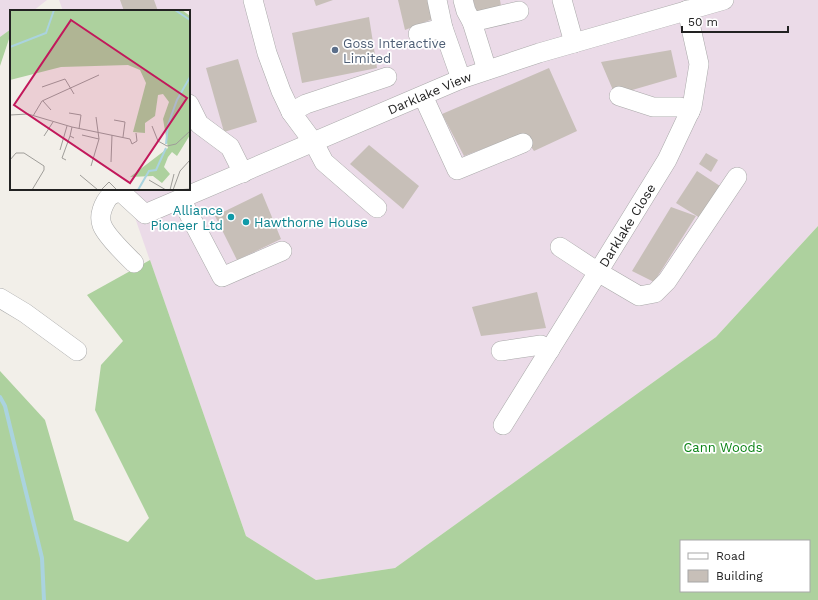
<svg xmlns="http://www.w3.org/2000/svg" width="818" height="600" viewBox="0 0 818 600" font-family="'Work Sans',sans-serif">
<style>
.industrial{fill:#ebdbe8}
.forest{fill:#add19e;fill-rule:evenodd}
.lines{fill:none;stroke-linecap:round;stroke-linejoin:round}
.stream{stroke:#aad3df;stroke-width:4}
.building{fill:#c7bfb8}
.minor-casing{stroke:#a9a9a9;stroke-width:20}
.minor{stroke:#fff;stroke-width:19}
.service-dot{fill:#5c6f8a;stroke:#fff;stroke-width:1.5}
.culture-dot{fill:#0f9aa8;stroke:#fff;stroke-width:1.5}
.labels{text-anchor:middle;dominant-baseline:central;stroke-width:3.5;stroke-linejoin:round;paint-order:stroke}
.service-label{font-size:13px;fill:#4e5e75;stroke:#fff;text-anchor:start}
.street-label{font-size:13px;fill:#222;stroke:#fff}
.culture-label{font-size:13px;fill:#0d838f;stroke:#fff;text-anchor:end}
.park-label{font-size:13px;fill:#0c8416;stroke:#fff}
.inset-river{fill:none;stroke:#aad3df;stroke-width:2}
.inset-road{fill:none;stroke:#9f9d99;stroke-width:1}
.view{fill:#c2185b;fill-opacity:0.15;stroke:#c2185b;stroke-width:2}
.inset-edge{fill:none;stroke:#222;stroke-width:2}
</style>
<rect width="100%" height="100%" fill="#f2efe9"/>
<path class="industrial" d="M0 0H47L33 11H11V29L0 37Z
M59 0H818V226L716 337 395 568 316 580 246 536 125 189H189V11H63Z"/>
<path class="forest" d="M11 29V33L0 66V37Z
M818 226V600H0V371L45 420 74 520 128 542 149 518 95 410 101 365 123 341 87 295 150 260 246 536 316 580 395 568 716 337ZM681 541H809V591H681Z"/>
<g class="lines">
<path class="stream" d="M0 397 5 406 42 558 44 600"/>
</g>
<path class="building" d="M120 0H154L158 11H124Z
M314 0H333L316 6Z
M398 0H430L435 18 405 30Z
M473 0H500L501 6 477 14Z
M369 17 377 68 302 83 292 33Z
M671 50 677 77 615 95 601 62Z
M238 59 257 122 224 132 206 68Z
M549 68 577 131 534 151 522 134 464 156 442 114Z
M369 145 419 186 403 209 350 164Z
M706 153 718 160 711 172 699 164Z
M697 171 720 186 700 218 676 203Z
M262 193 281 239 237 260 215 216Z
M671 207 696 216 654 282 632 271Z
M537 292 546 328 481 336 472 307Z"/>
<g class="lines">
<defs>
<g id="minor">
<path d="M253 0 267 53 281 91 291 112 314 143 324 162 377 208"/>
<path d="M437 0 443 28"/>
<path d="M463 0 466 11 472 22 487 70"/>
<path d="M562 0 574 43"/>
<path d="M472 22 519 11"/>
<path d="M418 34 443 28 461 79"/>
<path d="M423 96 457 170 523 143"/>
<path d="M619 96 653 107H680L690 112"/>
<path d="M189 104 199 124 230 147 243 173"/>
<path d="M291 112 306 104 387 77"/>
<path d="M181 199 222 277 282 251"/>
<path d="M560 247 598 272 639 296 655 293 667 281 737 177"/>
<path id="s1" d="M134 263C125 254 106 236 102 225 99 217 102 208 106 201 109 195 115 193 121 192L145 214 461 79 539 53 724 0"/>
<path d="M0 298 25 313 77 351"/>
<path d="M501 351 541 345 550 350"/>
<path id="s2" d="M503 425 598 272 667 160 692 107 699 64 687 10"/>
</g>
</defs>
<use href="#minor" class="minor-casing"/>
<use href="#minor" class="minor"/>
</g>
<circle class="service-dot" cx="335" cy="50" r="4"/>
<g class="culture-dot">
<circle cx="231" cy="217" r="4"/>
<circle cx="246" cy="222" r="4"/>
</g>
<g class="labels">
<g class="service-label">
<text x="343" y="43">Goss Interactive<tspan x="343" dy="15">Limited</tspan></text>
</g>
<g class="street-label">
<text stroke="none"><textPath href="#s1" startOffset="435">Darklake View</textPath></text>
<text stroke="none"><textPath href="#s2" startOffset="235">Darklake Close</textPath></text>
</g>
<g class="culture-label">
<text x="223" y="210">Alliance<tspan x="223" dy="15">Pioneer Ltd</tspan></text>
<text x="254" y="222" text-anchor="start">Hawthorne House</text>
</g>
<g class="park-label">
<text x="723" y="447">Cann Woods</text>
</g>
</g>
<g transform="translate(10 10)">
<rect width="180" height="180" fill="#f2efe9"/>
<path d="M0 0H172L180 6V125L167 146 162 142 158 147 154 157 160 164 152 173 143 166 120 167 158 138 153 109 159 92 153 84 148 85 145 106 135 113V123L123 122 136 73 130 60 118 55 51 57 0 70Z" fill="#add19e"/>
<path class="inset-river" d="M165 0 180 10M0 37 36 23 44 0M156 134 158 115 167 90 180 67M128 180 139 161 146 160 156 138"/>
<path class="inset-road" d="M32 77 55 69 64 84M33 91 41 100M59 103 71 105 69 119M0 105 18 104 62 117 120 129 122 134 127 131 126 123M23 106 32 91 89 65M104 110 115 112 113 127M142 116 148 131 157 136 166 134 180 121M62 117 60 126 64 128M72 125 89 129M34 126 43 112M50 140 57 116M0 150 6 143H14L34 156V160L22 180M56 150 52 148 60 126M101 152 102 125M81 156 89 129 86 107M70 165 88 180M139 170 156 180M91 180 99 172 107 180M160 180 164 164M163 180 170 161 180 150M166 180 180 179"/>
<path class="view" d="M61 10 177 88 120 173 4 95Z"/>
<rect width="180" height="180" class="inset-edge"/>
</g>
<rect x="680" y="540" width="130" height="52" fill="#ffffff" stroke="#a7a7a7"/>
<rect x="688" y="553" width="20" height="6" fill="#ffffff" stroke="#a7a7a7"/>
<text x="716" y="560" font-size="12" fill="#222222">Road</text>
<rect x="688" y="570" width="20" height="12" fill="#c7bfb8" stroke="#a7a7a7"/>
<text x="716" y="580" font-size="12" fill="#222222">Building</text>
<path d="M682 26v6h106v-6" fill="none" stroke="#222222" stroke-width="2"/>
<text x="688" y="26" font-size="12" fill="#222222" stroke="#ffffff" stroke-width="3" paint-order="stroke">50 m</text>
</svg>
